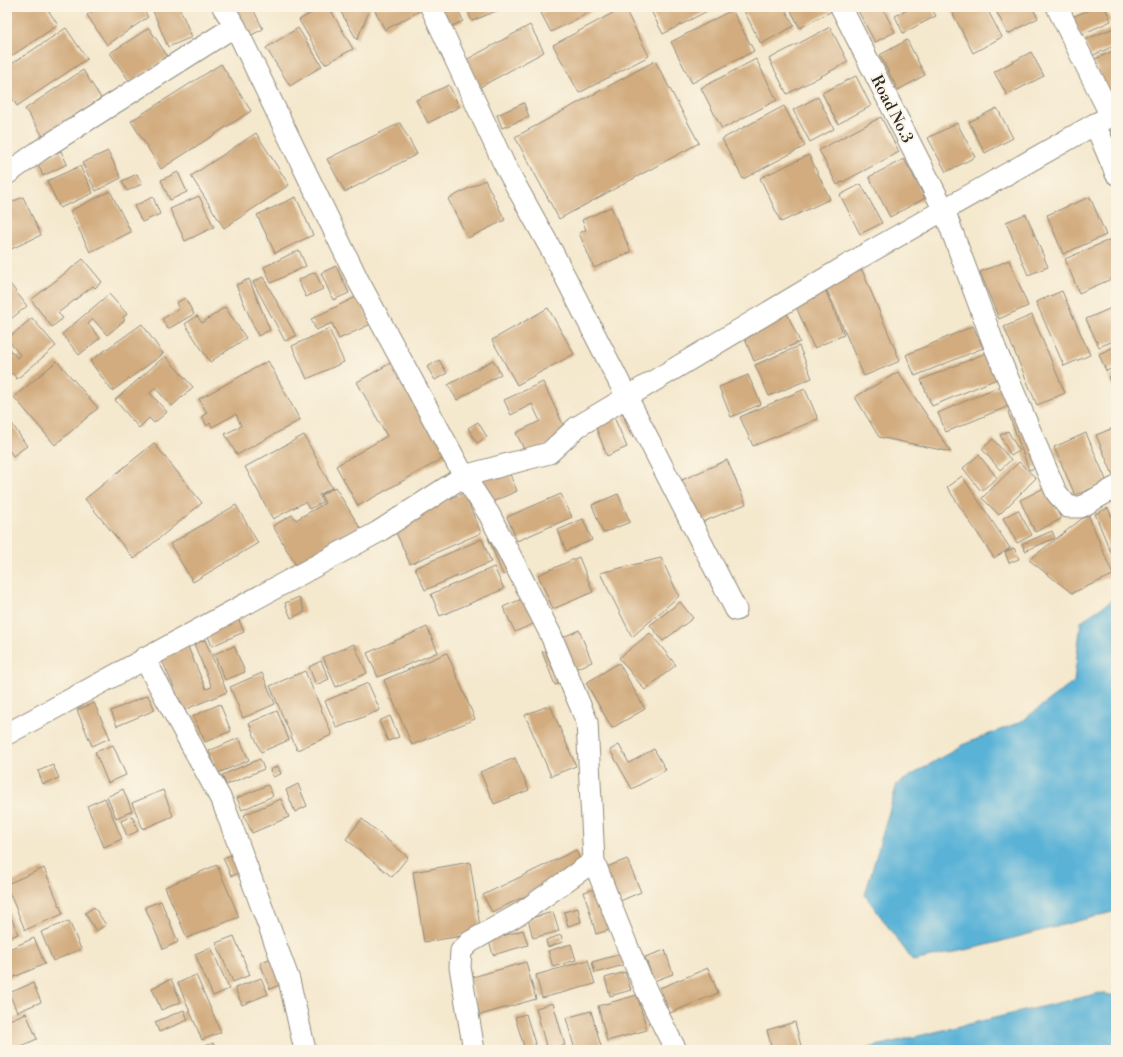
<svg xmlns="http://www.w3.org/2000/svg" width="1123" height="1057" viewBox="0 0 1123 1057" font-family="'Libre Bodoni',serif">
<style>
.water{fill:#5ab2d7;stroke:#426e81}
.building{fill:#d2ac7f}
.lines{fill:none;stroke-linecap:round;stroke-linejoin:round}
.street-casing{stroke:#908a7c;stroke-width:23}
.street{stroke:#fff;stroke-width:21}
.labels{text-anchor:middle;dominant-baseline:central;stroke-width:4;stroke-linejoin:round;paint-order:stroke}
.street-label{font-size:16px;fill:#2b2b2b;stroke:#fcf5e5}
</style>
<rect width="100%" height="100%" fill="#fcf5e5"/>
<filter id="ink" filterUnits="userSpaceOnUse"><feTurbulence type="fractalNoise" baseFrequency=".025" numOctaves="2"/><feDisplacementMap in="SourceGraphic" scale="8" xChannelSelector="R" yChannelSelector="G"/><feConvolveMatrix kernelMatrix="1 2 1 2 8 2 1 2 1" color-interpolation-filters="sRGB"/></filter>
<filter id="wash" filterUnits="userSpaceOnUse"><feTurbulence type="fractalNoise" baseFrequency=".012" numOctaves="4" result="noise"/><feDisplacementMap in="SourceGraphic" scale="16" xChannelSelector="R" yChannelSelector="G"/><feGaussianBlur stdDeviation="0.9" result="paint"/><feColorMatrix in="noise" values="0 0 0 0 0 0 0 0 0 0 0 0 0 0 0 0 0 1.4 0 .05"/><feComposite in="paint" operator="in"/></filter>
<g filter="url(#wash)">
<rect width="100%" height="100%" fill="#f4e8cd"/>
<path class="water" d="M1116 598V911L983 946 913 961 865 895 897 784 962 745 1020 722 1074 682 1081 621Z
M1100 993 1116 996V1050H859Z"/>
<g id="blocks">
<path class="building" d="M17 7H46L58 25 7 59V14Z
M99 7H142L148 17 107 45 87 15Z
M164 7H179L192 37 168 47 153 11Z
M245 7H252L263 29 250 36 237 11Z
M322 7H329L353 49 325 64 299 20Z
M338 7H371L357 40Z
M373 7H425V8L385 30Z
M437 7H457L463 21 446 29Z
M466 7H506L472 21Z
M554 7H600L551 32 541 13Z
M624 7 649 56 579 93 553 45Z
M649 7H715L663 34Z
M742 7H784L794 26 761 44Z
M789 7H830L832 11 800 28Z
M856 7H882L895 32 875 42Z
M913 7H931L936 16 903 33 895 16Z
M957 7H986L1002 37 973 53 951 10Z
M994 7H1032L1038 18 1008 34Z
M1096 7H1105L1111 21 1080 35 1072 17Z
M732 10 754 51 692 83 671 42Z
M530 25 544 52 480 87 466 60Z
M830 27 848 62 787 94 769 59Z
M66 28 87 59 17 106 7 90V67Z
M149 28 168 57 130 82 110 53Z
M298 28 322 66 290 86 266 48Z
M1114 28 1116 33V45L1091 56 1084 40Z
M907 40 925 75 898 90 880 55Z
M1116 50V97L1111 99 1093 60Z
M1031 52 1044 76 1007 95 994 72Z
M756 59 777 100 722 129 701 88Z
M655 61 699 143 559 219 515 137Z
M221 64 251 111 161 169 131 121Z
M83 70 101 98 43 136 25 109Z
M856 76 871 106 838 124 822 93Z
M449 85 459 107 428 123 416 100Z
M818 97 834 129 810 142 793 110Z
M524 103 529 117 502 128 497 115Z
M784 106 805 146 743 179 722 139Z
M997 108 1013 138 985 153 969 122Z
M881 117 899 152 837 185 819 150Z
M400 123 417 154 345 192 327 159Z
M957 123 975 157 946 172 928 138Z
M1116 125V144L1109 128Z
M256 133 289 185 224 228 191 176Z
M61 151 67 164 43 176 37 162Z
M108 151 121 178 96 191 82 163Z
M809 155 830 199 781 222 760 178Z
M904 159 925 198 890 217 869 177Z
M80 166 93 193 60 208 47 181Z
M178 172 187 192 170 200 161 180Z
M137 174 142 184 127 191 122 181Z
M485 180 505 220 468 238 448 199Z
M861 184 882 223 860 234 840 195Z
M110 191 131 232 90 252 70 211Z
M199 196 214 227 185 241 170 209Z
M23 197 41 235 7 251V204Z
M153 197 160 214 142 222 134 206Z
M296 197 313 235 275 253 257 215Z
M1090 197 1106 235 1063 254 1047 215Z
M611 207 631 252 594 268 579 233 586 230 582 220Z
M1026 214 1048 267 1028 275 1006 222Z
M1116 237V277L1079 293 1065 259Z
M299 250 306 266 271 283 264 267Z
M83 259 102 282 95 288 93 286 58 313 63 318 52 327 31 300Z
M1009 260 1028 306 999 319 980 272Z
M336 266 349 293 333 300 321 273Z
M862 270 900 361 864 376 825 286Z
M315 272 323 289 306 297 298 280Z
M263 277 296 336 285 341 253 282Z
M249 279 270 330 258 336 236 285Z
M7 280 27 306 7 322Z
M825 289 844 335 814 348 794 302Z
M1062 291 1090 355 1064 366 1036 302Z
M109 294 127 314 123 318 125 320 107 335 93 319 88 324 100 338 79 355 62 334Z
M358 296 371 324 339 339 332 323 316 330 311 319Z
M185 298 194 314 168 329 162 319 179 309 176 303Z
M1116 306V340L1099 347 1086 319Z
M225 307 246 338 210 362 185 324 197 316 202 323Z
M548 308 574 354 517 385 492 340Z
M786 311 800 342 754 361 741 330Z
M1032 315 1065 393 1037 405 1004 327Z
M32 318 56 346 17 379 12 373 7 377V346L17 358 20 355 7 339Z
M142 324 163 354 112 391 90 361Z
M973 326 983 348 915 376 906 355Z
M329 329 344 362 307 379 292 346Z
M799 346 812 378 769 396 755 365Z
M1116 346V367L1106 371 1099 354Z
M993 350 1004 376 932 406 921 380Z
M165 356 193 387 172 406 155 388 150 393 167 412 154 423 149 418 139 428 115 400Z
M396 360 449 455 358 506 336 466 387 436 357 382Z
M439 360 447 373 435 380 427 367Z
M493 360 501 374 457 400 448 385Z
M57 361 98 408 55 445 14 397Z
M268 361 300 420 237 455 225 434 241 426 236 414 212 427 210 423 207 426 202 416 207 413 199 399Z
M898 372 951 452 879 437 855 397Z
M1116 373V395L1108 377Z
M748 375 761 404 731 417 719 387Z
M543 382 568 435 527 455 516 433 540 421 532 404 511 415 504 400Z
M1000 386 1009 406 946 432 938 413Z
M805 389 818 419 753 446 740 417Z
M620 408 638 434 632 437Z
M1020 408 1041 466 1029 470 1008 412Z
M614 417 627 447 607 456 595 425Z
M10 421 27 446 13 456 7 447V423Z
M478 422 487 437 477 443 468 428Z
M1116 427V482L1096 435Z
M1008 431 1019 451 1011 456 1000 435Z
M1086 433 1107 482 1075 495 1054 447Z
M304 435 332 488 319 495 323 502 309 509 305 502 273 519 245 467Z
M993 439 1011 460 1000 470 982 449Z
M154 443 202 503 134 559 85 499Z
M979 455 997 478 981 491 963 468Z
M727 460 746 504 700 523 682 480Z
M1019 462 1036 478 999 515 982 498Z
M506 465 517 491 490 503 479 477Z
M962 476 1010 548 994 558 947 487Z
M335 487 362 531 298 569 273 526 292 515 296 520 325 503 321 495Z
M1046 487 1061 519 1035 532 1020 500Z
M464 493 481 533 410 564 392 523Z
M561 494 572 517 517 541 507 517Z
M618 494 630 522 603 533 592 505Z
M236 505 258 543 193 582 170 544Z
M1108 508 1116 526V565L1095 514Z
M1018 510 1032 535 1017 543 1003 518Z
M1088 514 1113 575 1072 593 1029 560Z
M583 519 592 540 566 551 558 530Z
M1052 531 1055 538 1025 551 1022 544Z
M497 535 512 571 503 575 488 538Z
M482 539 491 562 425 590 415 568Z
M1014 548 1019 559 1009 563 1005 552Z
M579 557 593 592 553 609 538 575Z
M661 558 679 596 632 637 600 573Z
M494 567 504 589 440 616 431 594Z
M299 597 305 612 291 618 285 603Z
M524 598 535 623 515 632 503 607Z
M680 602 693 618 663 641 650 625Z
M238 618 244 632 212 646 206 631Z
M427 627 438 652 378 677 367 653Z
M579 630 592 662 575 669 561 638Z
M650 633 676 665 645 690 619 658Z
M205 640 227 692 184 710 161 658 188 647 206 689 212 687 194 644Z
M354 644 367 673 336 687 323 657Z
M234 646 245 672 225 680 214 654Z
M554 647 568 680 555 685 542 652Z
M447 653 475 719 412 745 384 680Z
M321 661 329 679 316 685 309 667Z
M619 663 645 709 612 728 586 683Z
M305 671 332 735 297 750 270 686Z
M262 673 275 704 243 718 230 687Z
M368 683 380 710 337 728 325 701Z
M148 695 155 710 117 726 111 711Z
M94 703 110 738 92 746 77 710Z
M220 704 231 731 205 742 193 716Z
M550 705 576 766 551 776 525 715Z
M277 711 289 740 261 752 249 723Z
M390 716 399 737 388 741 379 721Z
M239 738 249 760 218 773 209 751Z
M113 745 126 775 108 783 95 752Z
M619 745 629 763 654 749 666 770 632 789 610 750Z
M515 758 529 790 494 804 480 772Z
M260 759 264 769 226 785 222 775Z
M53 765 59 778 43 784 38 771Z
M278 766 281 774 273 777 270 770Z
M298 784 307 806 295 812 286 790Z
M268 785 273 796 242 810 237 798Z
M123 789 132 811 116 818 107 797Z
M163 790 173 816 143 829 132 803Z
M105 798 122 839 104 847 87 806Z
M281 799 289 817 252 833 244 815Z
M132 816 138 831 127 836 121 821Z
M362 819 408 857 392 877 346 839Z
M576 850 584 868 492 912 483 895Z
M233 854 241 872 231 876 223 858Z
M627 859 641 892 618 902 604 868Z
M470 862 481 933 424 942 413 872Z
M217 865 239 917 187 938 165 887Z
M44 868 63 914 25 930 7 887V884Z
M600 888 612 929 596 934 584 892Z
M161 901 178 942 163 949 145 907Z
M7 907 18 934 7 939Z
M94 907 106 925 96 931 85 913Z
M578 908 581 922 568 926 564 912Z
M553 912 559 931 533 938 528 919Z
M69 921 81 949 53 961 41 932Z
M523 930 528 945 493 955 489 940Z
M561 935 563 942 548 947 546 940Z
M234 936 250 975 233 982 216 943Z
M34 938 45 964 7 980V950Z
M571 944 576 960 553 967 548 951Z
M211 947 229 989 213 996 195 954Z
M665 950 673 974 654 981 645 957Z
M621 954 624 965 595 973 592 962Z
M273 957 284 983 270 989 260 963Z
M588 960 595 984 542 998 536 975Z
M526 962 536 999 480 1015 469 978Z
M708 968 718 993 670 1013 660 988Z
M625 972 631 990 610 996 605 978Z
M196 975 221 1032 202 1040 178 983Z
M261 978 268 994 242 1005 235 988Z
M171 979 181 1002 161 1010 152 988Z
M33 983 41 1002 17 1012 9 993Z
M637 995 647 1030 607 1041 598 1006Z
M553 1003 565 1045 547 1050 536 1008Z
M184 1010 188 1020 159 1032 155 1022Z
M591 1011 602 1050H575L566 1018Z
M26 1013 37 1039 12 1050H7V1021Z
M526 1014 537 1050H525L515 1017Z
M795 1022 802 1050H772L767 1030Z
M213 1043 216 1050H195Z"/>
</g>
</g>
<g filter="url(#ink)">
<use href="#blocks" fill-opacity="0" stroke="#908a7c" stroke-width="1"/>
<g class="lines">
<defs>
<path id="street" d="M223 7 235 26 359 282 464 476 489 514 550 633 587 722 594 861
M431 7 504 164 553 253 736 610
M841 7 944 210 996 350 1056 492 1068 507H1081L1116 487
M1057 7 1111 116
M1095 124 1116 174
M7 174 39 151 235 26
M144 658 223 803 289 980 305 1050
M7 734 378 532 464 476 549 453 577 427 861 257 1095 124 1116 114
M474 1050 460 967 461 951 470 942 521 913 594 861C618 925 643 989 676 1050"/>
</defs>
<use href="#street" class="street-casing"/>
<use href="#street" class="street"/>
</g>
</g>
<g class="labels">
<g class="street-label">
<text transform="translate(892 109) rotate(63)">Road No.3</text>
</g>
</g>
<rect width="1123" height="1057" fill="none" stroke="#fcf5e5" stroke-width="24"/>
</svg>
